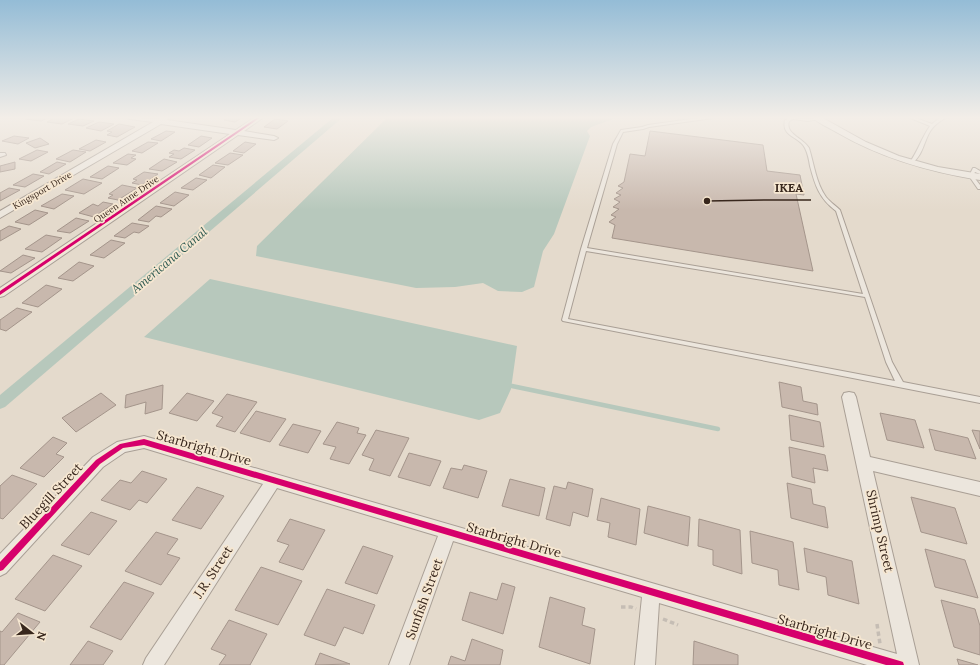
<svg xmlns="http://www.w3.org/2000/svg" width="980" height="665" viewBox="0 0 980 665" font-family="Lora,serif">
<style>
.water{fill:#b7c8bc}
.lines{fill:none;stroke-linecap:round;stroke-linejoin:round}
.stream{stroke:#b7c8bc;stroke-width:4.5}
.canal{fill:#b7c8bc;fill-rule:evenodd}
.building{fill:#c8b8ad;stroke:#a4958b}
.lane-casing{stroke:#a99f95;stroke-width:2}
.street-casing{stroke:#a99f95;stroke-width:2}
.path{stroke:#c5bdb4;stroke-width:3.5;stroke-dasharray:4.5 3;stroke-linecap:butt}
.lane{fill:#ece6dd;fill-rule:evenodd}
.street{fill:#ece6dd;fill-rule:evenodd}
.cycleway-casing{stroke:#f6e7d1;stroke-width:3}
.cycleway{fill:#d6006c;fill-rule:evenodd}
.labels{text-anchor:middle;dominant-baseline:central;stroke-width:3.5;stroke-linejoin:round;paint-order:stroke}
.far-street-label{font-size:9px;fill:#38271d;stroke:#f6e7d1}
.water-label{font-size:12px;font-style:italic;fill:#2c5950;stroke:#f6e7d1}
.near-street-label{font-size:13px;fill:#38271d;stroke:#f6e7d1}
.leader{fill:none;stroke:#38271d;stroke-width:1.5}
.callout-dot{fill:#38271d;stroke:#f6e7d1;stroke-width:1.5}
.callout-label{font-size:12px;text-anchor:middle;font-weight:bold;fill:#38271d;stroke:#f6e7d1;stroke-width:3.5;stroke-linejoin:round;paint-order:stroke}
</style>
<rect width="100%" height="100%" fill="#e4dacc"/>
<path class="water" d="M388 117H613V119L591 127 587 131 590 136 554 234 543 251 534 287 522 292 498 291 483 283 455 287 416 288 256 256 257 246Z
M210 279 517 346 511 389 500 413 479 420 144 337Z"/>
<g class="lines">
<path class="stream" d="M512 386 718 429"/>
<path class="canal" d="M334 117H343L5 407 0 409V395Z"/>
</g>
<path class="building" d="M29 117H50L41 121 25 119Z
M57 117H69L74 118 62 124 47 122Z
M229 117H243L235 122 224 120Z
M79 119 94 121 83 126 68 124Z
M275 119 288 121 277 129 264 127Z
M99 122 114 124 101 131 86 128Z
M119 124 135 127 117 137 107 135 112 132 107 131Z
M166 131 175 132 161 141 151 139Z
M650 131 763 145 767 171 800 175 804 195 796 194 813 271 612 238 615 225 609 222 616 217 611 215 619 209 613 207 620 202 614 199 621 195 616 193 623 188 618 186 624 182 630 154 645 156Z
M14 136 29 138 18 144 2 141Z
M201 136 212 138 199 147 188 145Z
M40 138 49 144 35 148 26 143Z
M96 140 106 142 90 151 79 149Z
M148 142 158 143 142 153 132 151Z
M245 142 256 144 244 153 233 151Z
M184 148 195 150 181 159 169 157 174 154 169 153 174 150 179 151Z
M37 150 48 152 31 161 19 159Z
M73 150 86 152 70 162 56 159Z
M230 153 243 155 228 165 215 163Z
M128 154 136 155 131 158 136 159 127 165 113 163Z
M164 159 177 162 162 171 149 169Z
M15 162V169L0 172V166Z
M57 162 66 164 49 174 40 172Z
M213 165 225 167 211 178 199 175Z
M108 166 119 168 102 179 90 177Z
M144 172 158 174 142 185 132 183 137 180 133 179Z
M33 174 44 176 25 187 13 185Z
M196 178 207 180 193 190 181 188Z
M83 179 102 183 84 194 65 190Z
M122 185 137 188 118 200 108 198 113 195 109 194Z
M9 188 20 190 0 201V193Z
M175 192 189 195 174 206 160 203Z
M62 194 74 196 54 209 41 206Z
M103 202 113 204 94 217 79 213 93 204 98 206Z
M156 206 172 209 161 217 156 216 149 222 138 220Z
M35 210 48 213 29 225 15 222Z
M76 218 89 221 70 233 57 231Z
M132 223 149 226 139 233 134 232 125 238 114 236Z
M9 226 21 229 0 241V231Z
M46 235 62 238 42 252 25 249Z
M111 240 125 243 104 258 90 255Z
M23 255 35 258 11 273 0 271Z
M79 262 94 266 73 281 58 278Z
M46 285 62 289 38 307 22 303Z
M17 308 32 312 6 331 0 329V320Z
M779 382 801 387 803 401 817 404 818 415 782 407Z
M163 385 162 409 145 414 146 402 125 408 126 395Z
M101 393 116 405 76 432 62 418Z
M187 393 214 401 197 421 169 413Z
M227 394 257 402 235 432 216 426 223 417 212 413Z
M256 411 286 419 270 442 240 433Z
M880 413 915 420 924 448 887 440Z
M789 415 820 422 824 447 791 440Z
M337 422 359 428 357 433 366 435 349 464 330 459 336 447 323 444Z
M293 424 321 431 308 453 279 445Z
M929 429 968 438 976 459 935 450Z
M376 430 409 438 390 476 369 470 374 459 362 455Z
M972 430 980 431V449Z
M53 437 67 443 56 454 64 457 44 477 20 468Z
M789 447 825 455 828 471 813 468 815 483 792 477Z
M409 453 441 461 430 486 398 477Z
M464 465 487 471 478 498 443 488 451 468 462 470Z
M142 471 167 479 147 503 139 500 130 510 101 500 120 480 131 483Z
M12 475 37 484 3 519 0 518V486Z
M510 479 545 488 539 516 502 506Z
M568 482 593 489 588 517 573 512 570 526 546 519 554 486 566 489Z
M787 483 811 489 813 504 825 507 828 528 791 518Z
M197 487 224 496 201 529 172 520Z
M911 497 955 508 967 544 921 532Z
M601 498 640 509 636 545 608 537 610 523 597 520Z
M648 506 690 517 688 546 644 533Z
M91 512 117 521 89 555 61 545Z
M290 519 325 530 303 570 279 562 289 545 277 541Z
M699 519 740 530 742 574 713 565V550L698 546Z
M750 531 793 542 799 590 779 585 778 570 752 563Z
M156 532 178 539 167 554 180 558 161 585 125 571Z
M363 546 393 556 377 594 345 583Z
M804 548 852 561 859 604 828 595 826 577 807 572Z
M925 549 965 560 978 598 935 587Z
M53 555 82 566 45 611 15 599Z
M261 567 302 581 278 625 235 610Z
M124 582 154 593 121 640 90 627Z
M502 583 515 587 503 634 462 620 470 592 497 600Z
M327 589 375 605 363 634 344 627 335 646 304 635Z
M550 597 585 608 582 625 595 629 590 664 539 647Z
M941 600 975 609 980 626V655L954 647Z
M18 613 40 622 4 665H0V631L2 632Z
M229 620 267 634 250 665H219L226 655 211 649Z
M472 639 503 650 500 665H448L451 656 465 661Z
M88 641 113 651 103 665H70Z
M694 641 738 655V665H693Z
M320 653 350 664 315 665Z
M957 659 978 665H959Z"/>
<g class="lines">
<defs>
<path id="lane" d="M705 117H715L713 118 649 127 643 129 623 132 617 144 587 248 863 294 836 211C819 198 815 185 810 166 809 160 808 154 805 148 799 136 781 137 785 120L788 119 781 117C790 117 800 119 808 119 815 119 822 117 829 117L808 121 793 119 789 121C785 134 802 137 809 148 814 164 816 183 826 197 830 202 836 206 840 210L892 362 903 382 980 397V403L563 321 562 320 581 249 613 144 621 130 642 127 648 125ZM586 251 865 297 886 362 895 381 568 319Z
M908 117H913L932 124 941 117H946C941 121 935 124 931 130 924 140 923 156 912 163L910 162C918 151 922 137 930 126Z
M973 168H975L980 171V174L975 172 973 176 980 185V189H978L969 176Z"/>
<path id="street" d="M126 117 158 119 162 117H171L167 120 236 130 255 117H264L244 131 274 136 278 138 274 140 238 135 4 296 0 297V288L230 134 161 124 0 218V211L153 122 130 119Z
M812 117H821L866 142 899 156 938 167 980 174V180C930 172 883 159 838 133 830 128 819 124 812 117Z
M0 153H5L6 155 0 157Z
M849 392 854 393 856 397 870 457 980 482V496L873 471 919 665H867L659 603 655 665H635L642 597 453 541 409 665H389L438 536 277 488 164 665H143L146 658 263 484 144 448 125 452 103 467 6 573 0 576V554L93 457 117 442 144 436 897 654 842 397 844 393Z"/>
</defs>
<use href="#lane" class="lane-casing"/>
<use href="#street" class="street-casing"/>
<path class="path" d="M621 607H631L636 609
M663 619 678 625
M877 624 880 644"/>
<use href="#lane" class="lane"/>
<use href="#street" class="street"/>
<defs>
<path id="cycleway" d="M258 117H261L0 295V291Z
M144 439 900 661 903 662 904 665H886L144 445 123 448 100 464 3 570 0 571V562L96 460 120 444Z"/>
</defs>
<use href="#cycleway" class="cycleway-casing"/>
<use href="#cycleway" class="cycleway"/>
</g>
<linearGradient id="sky" x2="0" y2="1"><stop stop-color="#94bcd6"/><stop offset="0.56" stop-color="#f3eee8"/><stop offset="1" stop-color="#f3eee8" stop-opacity="0"/></linearGradient>
<rect width="980" height="210" fill="url(#sky)"/>
<g class="labels">
<g class="far-street-label">
<text transform="translate(42 190) rotate(-30)">Kingsport Drive</text>
<text transform="translate(126 199) rotate(-34)">Queen Anne Drive</text>
</g>
<g class="water-label">
<text transform="translate(169 260) rotate(-40)">Americana Canal</text>
</g>
<g class="near-street-label">
<text transform="translate(204 448) rotate(16)">Starbright Drive</text>
<text transform="translate(51 496) rotate(-47)">Bluegill Street</text>
<text transform="translate(880 531) rotate(77)">Shrimp Street</text>
<text transform="translate(514 540) rotate(16)">Starbright Drive</text>
<text transform="translate(213 572) rotate(-57)">J.R. Street</text>
<text transform="translate(424 599) rotate(-70)">Sunfish Street</text>
<text transform="translate(825 632) rotate(16)">Starbright Drive</text>
</g>
</g>
<path class="leader" d="M707 201L767 200H811"/>
<circle class="callout-dot" cx="707" cy="201" r="4"/>
<g class="callout-label">
<text x="789" y="192">IKEA</text>
</g>
<g transform="translate(32 633) rotate(107)" stroke="#f6e7d1" stroke-width="3" paint-order="stroke">
<path d="M0-3L7 15L0 10L-7 15Z" fill="#38271d"/>
<text y="-6" font-size="11" font-weight="bold" text-anchor="middle" fill="#38271d">N</text>
</g>
</svg>
